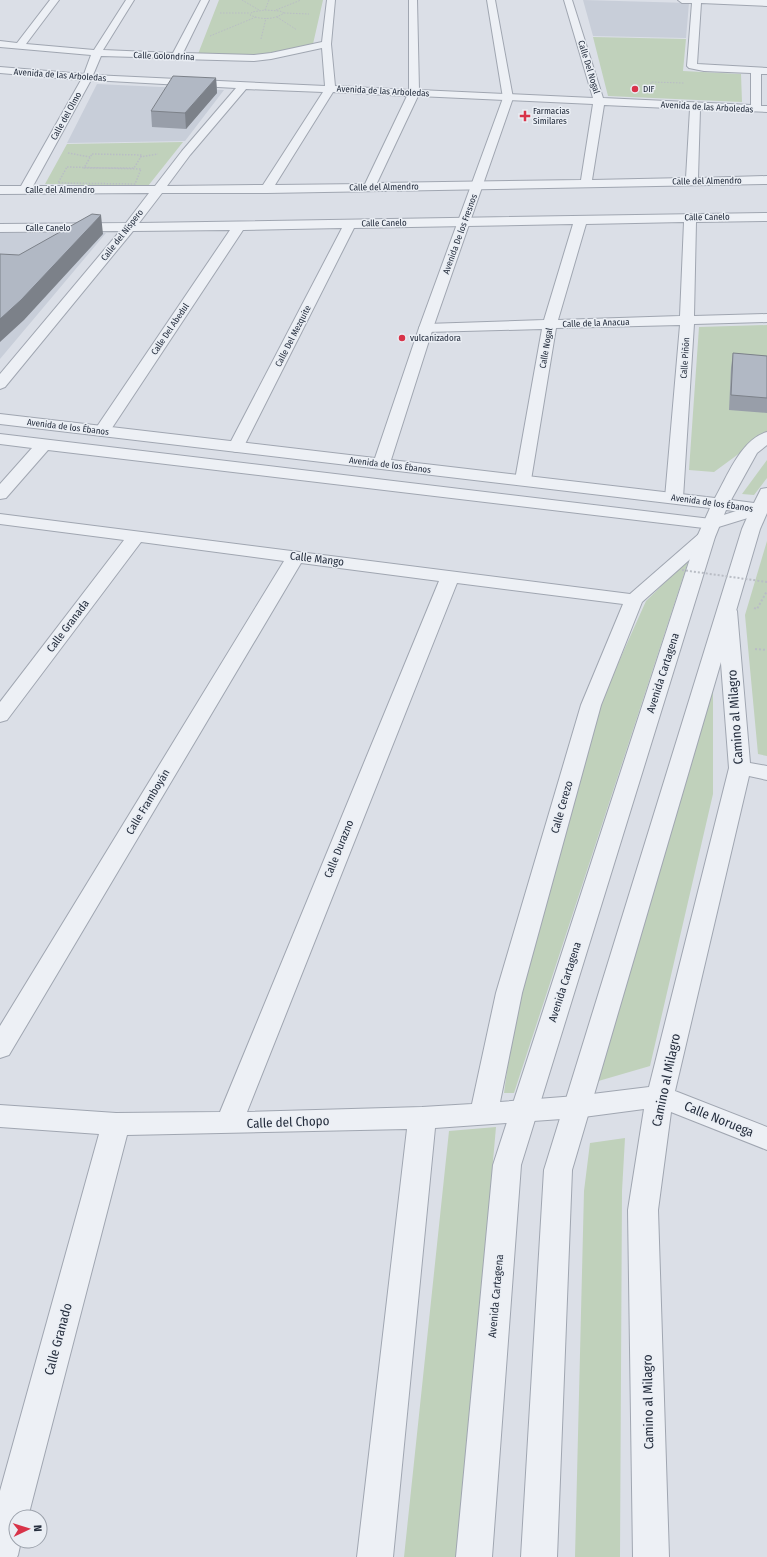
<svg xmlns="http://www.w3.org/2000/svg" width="767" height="1557" viewBox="0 0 767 1557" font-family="'Fira Sans Condensed',sans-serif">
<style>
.built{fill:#c8ced9}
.green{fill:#c0d1bb}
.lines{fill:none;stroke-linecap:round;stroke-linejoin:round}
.minor-casing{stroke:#a0a6b1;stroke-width:2}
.tertiary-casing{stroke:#a0a6b1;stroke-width:2}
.path-far2{stroke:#b9bdc5;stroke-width:1;stroke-dasharray:1.5 1.5;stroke-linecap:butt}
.path-far1{stroke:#b9bdc5;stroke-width:1.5;stroke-dasharray:1.5 1.5;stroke-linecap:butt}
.path{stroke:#b9bdc5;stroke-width:2;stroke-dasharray:2 2;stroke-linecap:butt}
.minor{fill:#edf0f5;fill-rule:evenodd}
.tertiary{fill:#edf0f5;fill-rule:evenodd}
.path-bridge{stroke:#b9bdc5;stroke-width:2;stroke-dasharray:2 2;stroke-linecap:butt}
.wall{fill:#989ea9}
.shaded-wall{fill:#7c8189}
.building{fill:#b1b8c4;stroke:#7c8189}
.poi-dot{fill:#d83349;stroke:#eaeef4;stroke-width:1.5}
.labels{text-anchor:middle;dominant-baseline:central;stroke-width:3;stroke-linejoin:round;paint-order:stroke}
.far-street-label{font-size:9px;fill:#242d3d;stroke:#eaeef4}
.far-poi-label{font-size:9px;fill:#242d3d;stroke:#eaeef4;text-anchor:start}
.street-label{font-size:11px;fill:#242d3d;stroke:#eaeef4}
.near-street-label{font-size:13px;fill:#242d3d;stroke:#eaeef4}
</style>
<rect width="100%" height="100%" fill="#dbdfe7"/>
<path class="built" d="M583 0 689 3 686 38 593 36Z
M97 84 224 90 185 141 67 143Z
M0 233H106L0 359Z"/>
<path class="green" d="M219 0H323L313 44 260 55 198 54Z
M593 37 686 39 683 71 741 74 742 102 608 96Z
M183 142 148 186C114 187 79 184 45 184L67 144Z
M767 325V433L714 472 689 470 699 327Z
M767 460V478L754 495 742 494Z
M767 541V756L758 754 745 615Z
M689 559 514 1093H504L517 997 599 706 646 601Z
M713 682V794L650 1066 595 1082Z
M496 1127 458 1557H404L449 1131Z
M625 1138 622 1191 620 1557H575L584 1191 590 1143Z"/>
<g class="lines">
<defs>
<path id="minor" d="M50 0H59L26 44 94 50 126 0H134L103 50 173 53 201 0H209L183 53 254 55 271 53 322 42 327 0H335L331 44 335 86 409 90V0H417L419 90 593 98 564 0H572L603 98 751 105V73L704 71 689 68 687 66 692 3H682L678 0H767V6L701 3 697 64 767 68V74H761V106H767V112L700 109 698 178 767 176V184L267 193H162L139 223 767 213V221L696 222 694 316 767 314V322L694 324 683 498 680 502 674 503 668 502 665 498 680 325 556 328 531 480 529 484 523 485 517 484 515 480 542 329 426 332 421 331 419 328 421 325 426 324 544 320 573 224 354 228 242 450 236 452 230 450 228 447 342 228 243 230 108 434 102 436 96 434 94 431 230 230 133 231 5 387 0 389V374L120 231 0 232V224L126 223 149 193 0 194V186H21L81 80 0 73V67L84 74 91 55 0 47V41L17 43ZM322 48 325 86 93 75 101 56 172 58 176 60 180 59 254 61 271 59ZM91 80 236 88 182 151 155 186H33ZM246 89 323 92 263 185 167 186 190 155ZM333 92 407 96 365 184 275 185ZM418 96 593 104 581 180 377 183ZM604 105 690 109 686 178 592 180ZM684 222 680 316 558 320 586 224Z
M0 434 711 519 758 504 764 505 767 509 764 513 712 529 48 450 6 498 0 499V484L32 448 0 444Z
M0 514 630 594 700 533 706 532 712 533 715 537 642 602 601 705 522 993 500 1102 576 1096 649 1087 729 768 717 611 720 607 727 605 734 607 737 611 750 763 767 766V780L749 776 675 1091 767 1127V1150L671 1112 658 1210 669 1557H633L628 1210 644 1109 576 1118 435 1128 393 1557H357L407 1129 127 1135 28 1517H16V1541H21L18 1555 17 1557H0V1491L99 1134 0 1127V1105L116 1113 220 1112 439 581 301 563 9 1055 0 1058V1026L284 561 141 542 7 720 0 722V702L124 540 0 524ZM457 583 623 604 581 705 496 993 472 1104 422 1107 247 1112Z"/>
<path id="tertiary" d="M487 0H495L513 98 433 328 391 460 715 498C727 477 741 439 767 432V445L757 453 731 500 754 503 761 489 767 488V513L760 529 572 1170 557 1557H521L544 1170 742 529 749 513 726 510 715 537 521 1165 492 1557H456L493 1165 697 537 710 508 0 424V414L375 458 419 328 503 98Z"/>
</defs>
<use href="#minor" class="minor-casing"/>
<use href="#tertiary" class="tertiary-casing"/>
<path class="path-far2" d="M242 0 259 10
M265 10 280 11 284 13C274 20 261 20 250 15L252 12Z
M265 10 269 0
M276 10 301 0
M220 13H250
M284 13 309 14
M277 17 297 30
M210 36 256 17
M261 39 266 18
M651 84V82L684 83"/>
<path class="path-far1" d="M68 153 90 157
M92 154 142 155 134 168H84Z
M140 157 158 154
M67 167 141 169 135 184 58 183Z"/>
<path class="path" d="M754 608 757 609 767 591
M755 649 767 650"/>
<use href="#minor" class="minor"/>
<use href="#tertiary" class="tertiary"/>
<path class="path-bridge" d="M682 570 767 582"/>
</g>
<path class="wall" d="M216 78 217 93 186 129 152 127 151 111Z
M733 353 767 356V413L729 410 731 368Z"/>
<path class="shaded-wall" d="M216 78 217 93 186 129 185 113Z
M101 215 103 234 24 320 0 342V319Z"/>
<path class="building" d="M173 76 216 78 185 113 151 111Z
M92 214 101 215 21 300 0 319V254L19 255Z
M733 353 767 356V398L731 395Z"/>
<g class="poi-dot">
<circle cx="635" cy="89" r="4"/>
<path d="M523 110h4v4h4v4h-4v4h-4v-4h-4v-4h4z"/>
<circle cx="402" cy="338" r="4"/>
</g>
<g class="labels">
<g class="far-street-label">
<text transform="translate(164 56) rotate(2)">Calle Golondrina</text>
<text transform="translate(589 67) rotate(73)">Calle Del Nogal</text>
<text transform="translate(60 75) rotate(4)">Avenida de las Arboledas</text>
<text transform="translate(383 91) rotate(3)">Avenida de las Arboledas</text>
<text transform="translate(707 107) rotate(3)">Avenida de las Arboledas</text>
<text transform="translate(66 116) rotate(-61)">Calle del Olmo</text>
<text transform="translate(707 181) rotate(-1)">Calle del Almendro</text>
<text transform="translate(384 187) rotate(-1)">Calle del Almendro</text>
<text x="60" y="190">Calle del Almendro</text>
<text transform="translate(707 217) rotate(-1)">Calle Canelo</text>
<text transform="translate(384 223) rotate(-1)">Calle Canelo</text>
<text x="48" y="228">Calle Canelo</text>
<text transform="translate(460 234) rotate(-70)">Avenida De los Fresnos</text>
<text transform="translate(122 235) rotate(-52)">Calle del Níspero</text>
<text transform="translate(596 323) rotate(-2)">Calle de la Anacua</text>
<text transform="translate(170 329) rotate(-56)">Calle Del Abedul</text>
<text transform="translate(293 336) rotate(-63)">Calle Del Mezquite</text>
<text transform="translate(546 348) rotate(-80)">Calle Nogal</text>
<text transform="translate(685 358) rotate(-86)">Calle Piñón</text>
<text transform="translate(68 427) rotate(7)">Avenida de los Ébanos</text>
<text transform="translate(390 465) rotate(7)">Avenida de los Ébanos</text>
<text transform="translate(712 503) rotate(8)">Avenida de los Ébanos</text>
</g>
<g class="far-poi-label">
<text x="643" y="89">DIF</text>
<text x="533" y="111">Farmacias<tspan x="533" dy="10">Similares</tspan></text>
<text x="410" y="338">vulcanizadora</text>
</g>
<g class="street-label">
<text transform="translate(317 559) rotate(7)">Calle Mango</text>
<text transform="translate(68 626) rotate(-53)">Calle Granada</text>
<text transform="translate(663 673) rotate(-72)">Avenida Cartagena</text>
<text transform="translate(148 802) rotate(-59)">Calle Framboyán</text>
<text transform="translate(562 807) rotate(-74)">Calle Cerezo</text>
<text transform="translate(339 849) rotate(-68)">Calle Durazno</text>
<text transform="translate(565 982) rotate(-72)">Avenida Cartagena</text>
<text transform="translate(496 1296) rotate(-85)">Avenida Cartagena</text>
</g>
<g class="near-street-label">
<text transform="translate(735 717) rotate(-94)">Camino al Milagro</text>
<text transform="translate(666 1080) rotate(-78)">Camino al Milagro</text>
<text transform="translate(719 1119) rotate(22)">Calle Noruega</text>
<text transform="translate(288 1122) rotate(-2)">Calle del Chopo</text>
<text transform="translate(58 1339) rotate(-75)">Calle Granado</text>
<text transform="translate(648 1402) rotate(-91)">Camino al Milagro</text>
</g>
</g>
<g transform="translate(28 1529) rotate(86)"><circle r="19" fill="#eaeef4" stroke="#9ba1ab"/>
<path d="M0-3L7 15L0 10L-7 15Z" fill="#d83349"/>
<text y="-6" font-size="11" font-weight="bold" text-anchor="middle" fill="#242d3d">N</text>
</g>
</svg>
